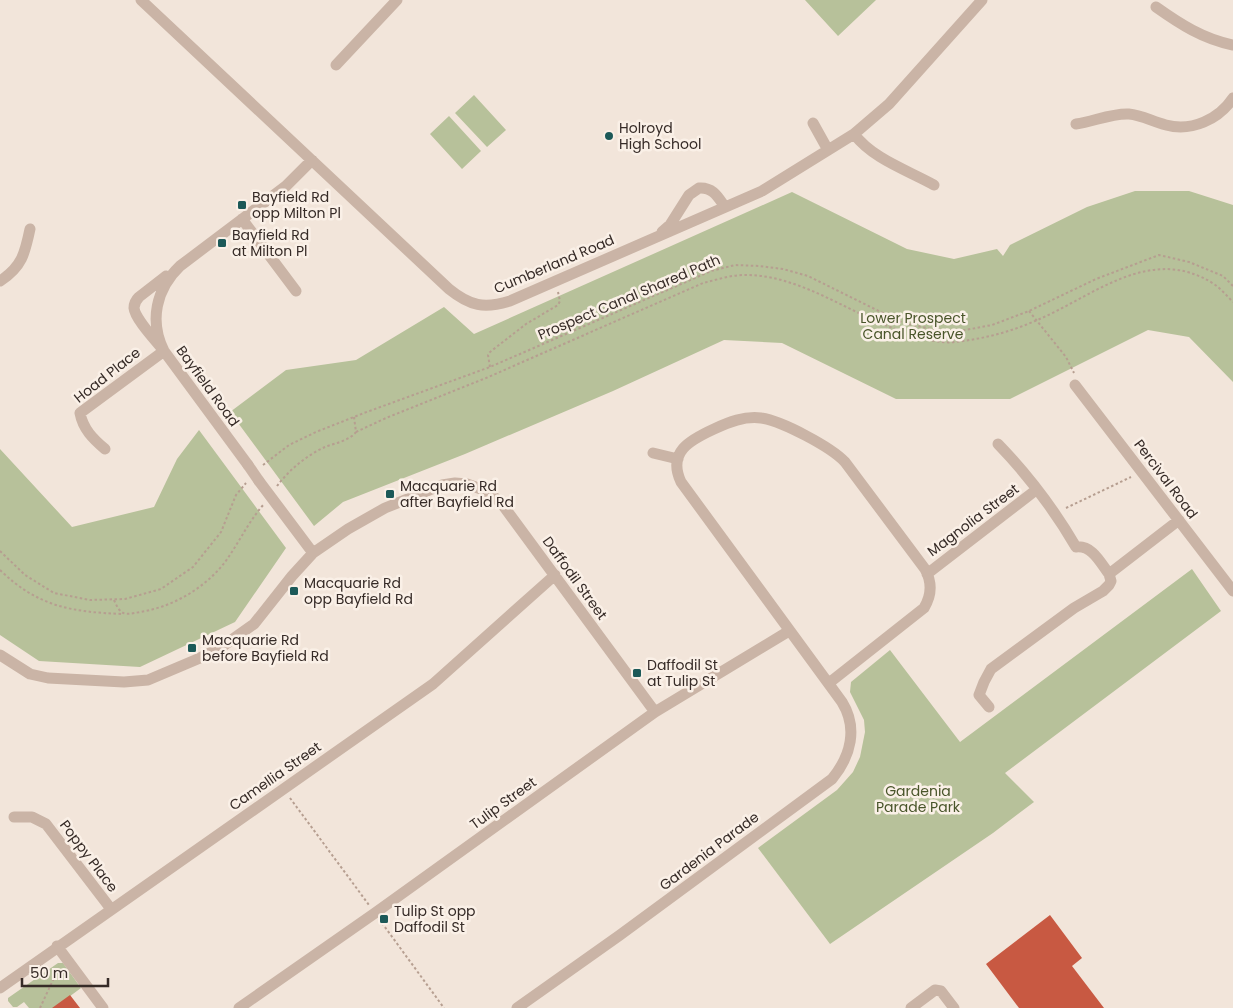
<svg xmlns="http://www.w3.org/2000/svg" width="1233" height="1008" viewBox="0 0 1233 1008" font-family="Poppins,sans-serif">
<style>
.green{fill:#b7c19a}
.building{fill:#c85942}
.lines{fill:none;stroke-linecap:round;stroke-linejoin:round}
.path{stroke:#b69e90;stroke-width:2;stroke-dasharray:2.5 2.5;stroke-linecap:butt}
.minor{stroke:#cab4a6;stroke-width:11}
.minor-bridge{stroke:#cab4a6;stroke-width:11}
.poi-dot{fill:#1c5958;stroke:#faf0e7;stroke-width:2}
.labels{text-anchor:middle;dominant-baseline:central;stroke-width:5;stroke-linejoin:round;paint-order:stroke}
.poi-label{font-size:14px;fill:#362b27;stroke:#faf0e7;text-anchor:start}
.street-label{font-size:14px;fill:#362b27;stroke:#faf0e7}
.park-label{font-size:14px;fill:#49552a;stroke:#faf0e7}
</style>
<rect width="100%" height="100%" fill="#f2e5da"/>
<path class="green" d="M805 0H876L838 36Z
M474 95 506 130 487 147 455 113Z
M449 116 481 151 462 169 430 134Z
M1135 191H1189L1233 205V382L1189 337 1148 330 1010 399H896L782 343 724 340 613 391 465 454 343 502 314 526 230 412 286 370 356 360 444 307 474 334 792 192 907 249 954 259 997 249 1003 256 1010 245 1087 207Z
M199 430 286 548 235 622 140 667 39 661 0 635V449L72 527 154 507 177 459Z
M1192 569 1221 611 1005 773 1034 802 993 833 830 944 758 848 837 790 853 772 860 757 865 732 864 720 850 692 851 682 890 650 960 742Z
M58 963H63L81 988 54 1008H29L24 1002 17 1007H13L8 1001V998Z"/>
<path class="building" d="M1050 915 1082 958 1072 966 1104 1008H1019L986 964Z
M70 995 80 1008H52Z"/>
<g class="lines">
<path class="path" d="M1029 311 1066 357 1074 373
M490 367 488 355 490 352 526 324 558 305 560 301 558 292
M356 432 386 418 486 378 703 283C716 280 730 275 744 275 801 274 854 317 907 333 922 338 939 344 955 342 983 339 1010 332 1035 321 1093 297 1150 243 1214 284 1221 289 1227 296 1233 302
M263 465 289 445 316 432 364 413 490 367 711 271 735 265 759 266 783 269 808 276 903 323 931 329 960 331 992 325 1029 311 1096 279 1159 255 1189 262 1223 276 1233 286
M277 486C289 470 307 455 325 447 335 443 349 441 356 432L354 417
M1066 508 1131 477
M0 551 25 575 54 593 90 600 125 599 161 589 193 567 221 532 236 495 246 483
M0 570C38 607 72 612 123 614
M114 600C121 616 124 615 140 612 173 607 205 588 225 562 239 543 248 522 264 504
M290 798 369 905
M382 923 444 1008
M40 1008 59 967"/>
<path class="minor" d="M141 0 449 289C470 306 484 309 510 301L762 191 854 134 889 104 982 0
M1156 7C1180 24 1203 39 1233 45
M336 65 397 0
M813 123 828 150
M1076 124C1093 122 1111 113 1129 114 1142 115 1153 122 1166 125 1192 132 1219 119 1233 98
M854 134C873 159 907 170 934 185
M242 219 296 291
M662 232 670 225 689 195 699 188C713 187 718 197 725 207
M0 281C22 267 25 253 30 229
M1075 385 1233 591
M998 444C1027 474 1055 511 1076 547 1092 545 1100 562 1109 574L1179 520
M105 449C93 439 83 429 80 413L164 351C156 341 135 319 134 308 134 303 136 300 139 297L166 276
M653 453 678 459
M248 465 164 351C149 321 156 289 180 266L286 186 312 160
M259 481 313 553
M927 574 1036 490
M0 655 30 674 48 678 124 682 148 680 200 658 223 646 254 624 292 576 313 553 348 529 385 508 442 485 455 483 467 484 481 489 492 495 502 504 655 712
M989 707 979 695 984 682 991 669 1074 608 1103 591 1109 585 1111 581 1109 574
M14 817H32L46 824 111 909
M57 946 103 1008
M0 988 433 684 555 575
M239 1008 375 913 655 712 789 631
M517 1008 620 935 832 779C851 756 858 728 842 702L681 482C667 452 690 440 714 429 729 422 744 416 761 418 782 421 831 447 845 462L925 569C932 582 932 595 924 608L829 683
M911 1008 935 990 941 991 954 1008"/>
<path class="minor-bridge" d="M248 465 259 481"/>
</g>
<g class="poi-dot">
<circle cx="609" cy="136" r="5"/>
<rect x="237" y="200" width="10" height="10" rx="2.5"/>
<rect x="217" y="238" width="10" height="10" rx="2.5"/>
<rect x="385" y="489" width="10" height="10" rx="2.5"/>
<rect x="289" y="586" width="10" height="10" rx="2.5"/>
<rect x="187" y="643" width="10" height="10" rx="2.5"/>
<rect x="632" y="668" width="10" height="10" rx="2.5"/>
<rect x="379" y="914" width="10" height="10" rx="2.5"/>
</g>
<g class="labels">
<g class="poi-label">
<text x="619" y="128">Holroyd<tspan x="619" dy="16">High School</tspan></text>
<text x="252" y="197">Bayfield Rd<tspan x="252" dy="16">opp Milton Pl</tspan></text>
<text x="232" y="235">Bayfield Rd<tspan x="232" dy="16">at Milton Pl</tspan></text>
<text x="400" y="486">Macquarie Rd<tspan x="400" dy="16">after Bayfield Rd</tspan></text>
<text x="304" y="583">Macquarie Rd<tspan x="304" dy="16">opp Bayfield Rd</tspan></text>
<text x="202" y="640">Macquarie Rd<tspan x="202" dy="16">before Bayfield Rd</tspan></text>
<text x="647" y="665">Daffodil St<tspan x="647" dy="16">at Tulip St</tspan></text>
<text x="394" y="911">Tulip St opp<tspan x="394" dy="16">Daffodil St</tspan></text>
</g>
<g class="street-label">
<text transform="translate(554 264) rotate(-23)">Cumberland Road</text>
<text transform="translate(629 297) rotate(-23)">Prospect Canal Shared Path</text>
<text transform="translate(107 375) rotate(-38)">Hoad Place</text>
<text transform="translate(208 386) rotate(54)">Bayfield Road</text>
<text transform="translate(1166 479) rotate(53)">Percival Road</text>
<text transform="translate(973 520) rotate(-37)">Magnolia Street</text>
<text transform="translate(575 578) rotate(54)">Daffodil Street</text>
<text transform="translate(275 776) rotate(-35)">Camellia Street</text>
<text transform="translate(503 803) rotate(-36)">Tulip Street</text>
<text transform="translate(709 851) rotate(-37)">Gardenia Parade</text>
<text transform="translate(89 856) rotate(53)">Poppy Place</text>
</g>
<g class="park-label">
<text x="913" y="318">Lower Prospect<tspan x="913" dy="16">Canal Reserve</tspan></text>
<text x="918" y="791">Gardenia<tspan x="918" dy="16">Parade Park</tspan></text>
</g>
</g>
<path d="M22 978v8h86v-8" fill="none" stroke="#362b27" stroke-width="2.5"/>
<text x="30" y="978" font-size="15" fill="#362b27" stroke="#faf0e7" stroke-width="4" paint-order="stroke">50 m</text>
</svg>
